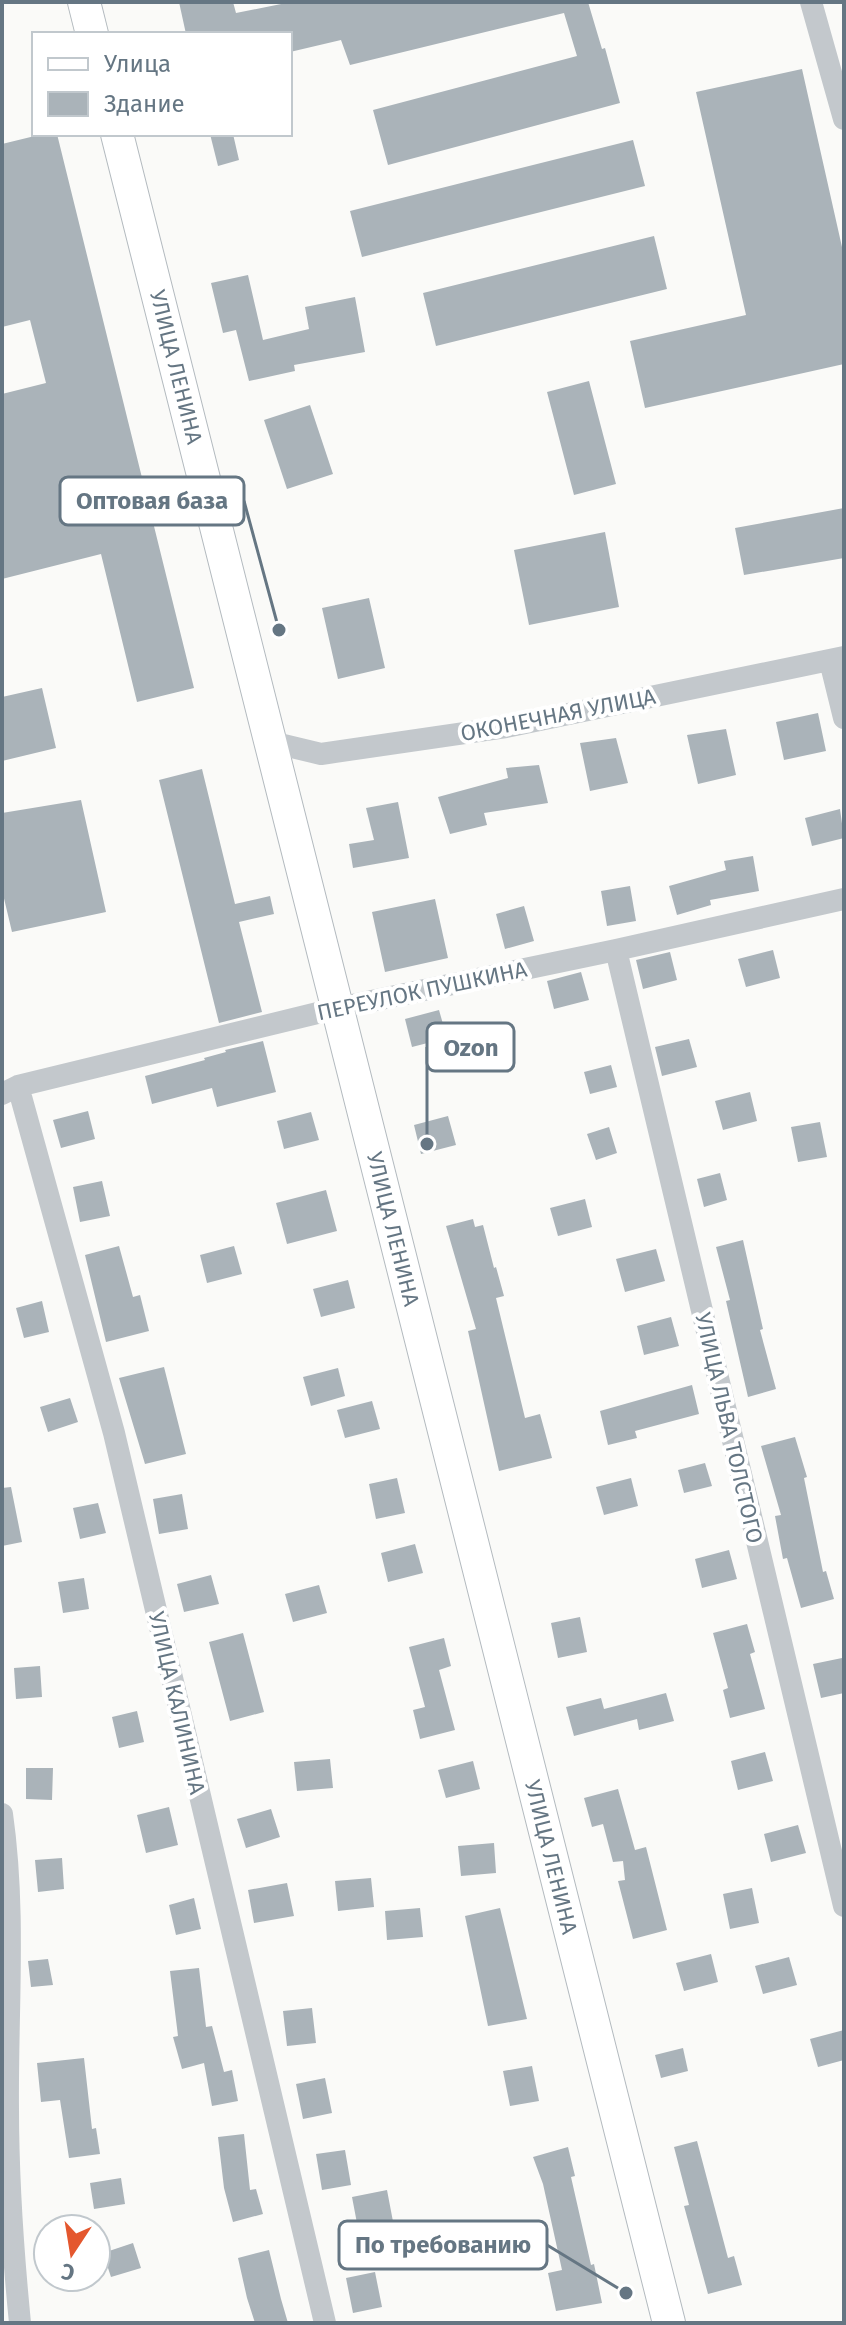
<svg xmlns="http://www.w3.org/2000/svg" width="846" height="2325" viewBox="0 0 846 2325" font-family="'Fira Sans',sans-serif">
<style>
.building{fill:#aab3b9}
.lines{fill:none;stroke-linecap:round;stroke-linejoin:round}
.secondary-casing{stroke:#b3babf;stroke-width:34}
.street{stroke:#c3c8cc;stroke-width:22}
.secondary{stroke:#fff;stroke-width:32}
.labels{text-anchor:middle;dominant-baseline:central;stroke-width:8;stroke-linejoin:round;paint-order:stroke}
.street-label{font-size:22px;fill:#657683;stroke:#fff}
.leader{fill:none;stroke:#657683;stroke-width:3}
.callout-dot{fill:#657683;stroke:#fff;stroke-width:3}
.callout{fill:#fff;stroke:#657683;stroke-width:3}
.callout-label{font-size:24px;text-anchor:middle;font-weight:bold;fill:#657683}
</style>
<rect width="100%" height="100%" fill="#fafaf8"/>
<path class="building" d="M179 2H233L236 13 291 2H588L602 49 605 48 620 103 388 165 373 110 577 56 564 13 350 65 341 40 290 52V34H186Z
M802 69 844 256V364L645 408 630 341 746 315 696 92Z
M43 134H57L194 688 137 702 101 554 2 579V394L46 383 30 320 2 327V144Z
M210 134H233L239 160 218 166Z
M633 140 645 186 362 257 350 211Z
M654 236 667 289 436 346 423 293Z
M248 275 263 340 309 329 305 307 355 297 365 352 294 365 295 371 249 381 236 330 223 333 211 283Z
M589 381 616 484 574 495 547 392Z
M310 405 333 474 287 489 264 420Z
M844 508V558L744 575 735 528Z
M605 532 619 607 529 625 514 550Z
M369 598 385 668 338 679 322 608Z
M42 688 56 748 2 761V697Z
M818 713 826 751 784 760 776 722Z
M726 729 736 775 698 784 687 735Z
M616 738 628 783 590 791 580 743Z
M539 765 548 803 484 813 487 825 450 834 438 797 508 778 506 768Z
M202 769 235 904 270 896 274 914 239 922 262 1012 219 1023 159 780Z
M81 800 106 912 12 932 2 890V813Z
M398 802 409 858 353 868 349 844 374 840 366 808Z
M840 809 844 838 812 846 805 818Z
M753 856 759 891 710 900 711 905 677 915 669 886 726 870 724 861Z
M630 886 636 921 607 926 601 891Z
M435 899 448 958 385 972 372 912Z
M524 906 534 941 505 949 496 914Z
M773 950 780 978 746 987 738 959Z
M670 952 677 980 643 989 636 960Z
M581 972 589 1000 554 1009 547 981Z
M439 1010 447 1038 412 1047 405 1019Z
M689 1039 697 1067 662 1076 655 1047Z
M263 1041 276 1092 217 1107 212 1088 152 1104 145 1076 205 1060 204 1058 226 1052 225 1050Z
M611 1065 617 1087 590 1094 584 1072Z
M750 1092 757 1121 723 1130 715 1101Z
M88 1111 95 1139 61 1148 53 1120Z
M311 1112 319 1140 284 1149 277 1121Z
M448 1116 456 1145 421 1154 414 1125Z
M820 1122 827 1157 798 1162 791 1127Z
M609 1127 617 1153 596 1160 587 1134Z
M720 1173 727 1200 704 1207 697 1179Z
M102 1181 110 1216 80 1222 73 1187Z
M326 1190 337 1231 287 1244 276 1203Z
M585 1199 592 1227 558 1236 550 1208Z
M473 1219 475 1227 483 1225 494 1268 496 1267 504 1296 496 1298 525 1418 540 1414 552 1458 499 1471 468 1331 476 1329 446 1226Z
M743 1240 763 1329 760 1330 776 1389 748 1397 726 1301 730 1300 716 1247Z
M119 1246 133 1297 140 1295 149 1331 106 1342 85 1255Z
M234 1246 242 1274 207 1283 200 1255Z
M656 1249 665 1281 625 1292 616 1259Z
M348 1280 355 1308 321 1317 313 1289Z
M42 1301 49 1332 24 1338 16 1308Z
M671 1317 679 1346 644 1355 637 1326Z
M164 1367 186 1454 145 1464 119 1378Z
M338 1368 345 1396 311 1406 303 1377Z
M692 1385 699 1414 635 1431 637 1438 608 1445 600 1411Z
M70 1398 78 1422 48 1432 40 1407Z
M372 1401 380 1429 345 1438 337 1410Z
M795 1437 807 1477 804 1478 823 1572 826 1571 834 1599 801 1608 787 1558 783 1559 775 1516 781 1515 761 1446Z
M705 1463 712 1486 684 1493 678 1470Z
M397 1478 405 1513 376 1519 369 1484Z
M631 1478 638 1506 604 1515 596 1487Z
M11 1487 22 1542 2 1546V1488Z
M182 1494 188 1529 159 1534 153 1499Z
M98 1503 106 1533 80 1539 73 1508Z
M415 1544 423 1573 388 1582 381 1553Z
M729 1550 737 1579 702 1588 695 1559Z
M211 1575 219 1604 184 1612 177 1584Z
M84 1578 89 1609 63 1613 58 1582Z
M319 1585 327 1613 293 1622 285 1594Z
M580 1617 587 1652 558 1658 551 1623Z
M747 1624 755 1652 750 1654 765 1709 730 1718 723 1690 728 1688 713 1633Z
M243 1633 264 1712 230 1721 209 1642Z
M444 1638 451 1666 439 1670 455 1730 420 1739 413 1710 425 1707 409 1647Z
M842 1658 844 1693 821 1698 813 1664Z
M40 1666 42 1697 16 1699 14 1668Z
M666 1693 674 1721 639 1730 637 1719 574 1736 566 1707 601 1698 604 1709Z
M137 1711 144 1742 119 1748 112 1717Z
M765 1752 773 1781 738 1790 731 1761Z
M330 1759 333 1788 297 1791 294 1762Z
M473 1761 480 1789 446 1798 438 1770Z
M26 1768H53L52 1800 26 1799Z
M618 1789 635 1850 646 1847 667 1930 633 1939 618 1881 625 1880 623 1861 613 1862 603 1824 592 1827 584 1798Z
M169 1807 178 1845 146 1853 137 1815Z
M271 1809 280 1837 246 1848 237 1819Z
M798 1825 806 1853 771 1862 764 1834Z
M494 1843 496 1873 461 1876 458 1846Z
M62 1858 64 1889 38 1892 35 1860Z
M371 1878 374 1907 338 1911 335 1881Z
M287 1883 294 1916 254 1923 248 1890Z
M752 1888 759 1923 730 1929 723 1894Z
M194 1898 201 1929 176 1935 169 1905Z
M420 1908 423 1937 387 1940 385 1911Z
M500 1908 527 2019 488 2026 465 1916Z
M711 1954 718 1982 684 1991 676 1963Z
M789 1957 797 1985 763 1994 755 1966Z
M48 1959 53 1985 31 1987 28 1961Z
M199 1968 206 2027 212 2026 224 2072 232 2070 238 2101 212 2106 204 2063 182 2069 173 2037 178 2036 170 1971Z
M312 2008 316 2043 287 2046 283 2011Z
M844 2030V2060L818 2067 810 2039Z
M683 2048 688 2071 661 2078 655 2055Z
M84 2058 92 2129 96 2128 100 2154 69 2158 60 2100 41 2102 37 2063Z
M532 2066 539 2101 510 2106 503 2071Z
M325 2078 332 2113 303 2119 296 2084Z
M244 2134 250 2190 256 2189 263 2214 233 2222 224 2188 218 2137Z
M697 2141 728 2258 734 2256 742 2285 708 2294 684 2206 689 2205 674 2147Z
M568 2147 575 2176 571 2177 591 2265 594 2264 602 2303 556 2311 548 2273 562 2270 543 2184 533 2157Z
M345 2150 351 2185 322 2190 316 2154Z
M121 2178 125 2204 94 2209 90 2183Z
M387 2190 395 2232 360 2239 352 2197Z
M133 2243 141 2268 111 2277 103 2253Z
M269 2250 281 2299 288 2323H255L247 2298 238 2258Z
M375 2272 382 2307 353 2313 346 2278Z"/>
<g class="lines">
<defs>
<path id="secondary" d="M84 2 92 34
M117 134 669 2323"/>
</defs>
<use href="#secondary" class="secondary-casing"/>
<path class="street" d="M811 2 844 119
M830 661 844 718
M271 742 321 754 506 727 844 657
M616 950 844 1906
M18 1086 114 1433 325 2323
M2 1094 18 1086 338 1008 616 950 844 899
M2 1814C16 1912 7 2010 8 2108 8 2180 13 2252 20 2323"/>
<use href="#secondary" class="secondary"/>
</g>
<g class="labels">
<g class="street-label">
<text transform="translate(176 367) rotate(76)">УЛИЦА ЛЕНИНА</text>
<text transform="translate(558 715) rotate(-11)">ОКОНЕЧНАЯ УЛИЦА</text>
<text transform="translate(422 991) rotate(-12)">ПЕРЕУЛОК ПУШКИНА</text>
<text transform="translate(393 1229) rotate(76)">УЛИЦА ЛЕНИНА</text>
<text transform="translate(729 1428) rotate(77)">УЛИЦА ЛЬВА ТОЛСТОГО</text>
<text transform="translate(177 1703) rotate(77)">УЛИЦА КАЛИНИНА</text>
<text transform="translate(551 1857) rotate(76)">УЛИЦА ЛЕНИНА</text>
</g>
</g>
<path class="leader" d="M279 630L244 501M427 1144L427 1047M626 2293L547 2245"/>
<g class="callout-dot">
<circle cx="279" cy="630" r="8"/>
<circle cx="427" cy="1144" r="8"/>
<circle cx="626" cy="2293" r="8"/>
</g>
<g class="callout">
<rect x="60" y="477" width="184" height="48" rx="8"/>
<rect x="427" y="1023" width="87" height="48" rx="8"/>
<rect x="339" y="2221" width="208" height="48" rx="8"/>
</g>
<g class="callout-label">
<text x="152" y="509">Оптовая база</text>
<text x="471" y="1056">Ozon</text>
<text x="443" y="2253">По требованию</text>
</g>
<rect width="846" height="2325" fill="none" stroke="#657683" stroke-width="8"/>
<rect x="32" y="32" width="260" height="104" fill="#ffffff" stroke="#c1c8cd" stroke-width="2"/>
<rect x="48" y="58" width="40" height="12" fill="#ffffff" stroke="#c1c8cd" stroke-width="2"/>
<text x="104" y="72" font-size="24" fill="#657683">Улица</text>
<rect x="48" y="92" width="40" height="24" fill="#aab3b9" stroke="#c1c8cd" stroke-width="2"/>
<text x="104" y="112" font-size="24" fill="#657683">Здание</text>
<g transform="translate(72 2253) rotate(192)"><circle r="38" fill="#ffffff" stroke="#c1c8cd" stroke-width="2"/>
<path d="M0-6L14 30L0 20L-14 30Z" fill="#e4572e"/>
<text y="-12" font-size="22" font-weight="bold" text-anchor="middle" fill="#657683">С</text>
</g>
</svg>
